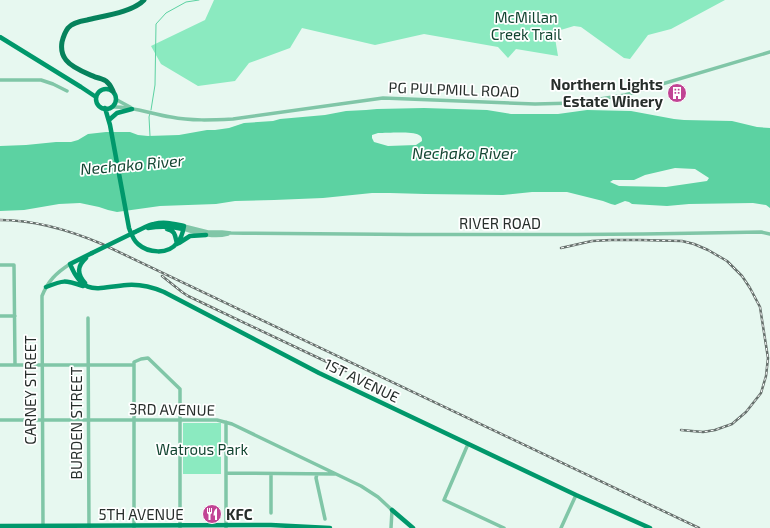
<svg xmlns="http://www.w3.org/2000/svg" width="770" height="528" viewBox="0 0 770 528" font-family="'Exo 2',sans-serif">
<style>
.green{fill:#8beac0}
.water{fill:#5cd2a2;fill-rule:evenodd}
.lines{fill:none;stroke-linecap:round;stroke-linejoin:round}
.stream{stroke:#5cd2a2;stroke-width:1}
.minor{stroke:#80c6a7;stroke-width:3.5}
.major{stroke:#00986b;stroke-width:4.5}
.highway{stroke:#06825c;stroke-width:5}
.rail-casing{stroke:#66706c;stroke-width:2.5}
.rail{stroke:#fff;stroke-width:1;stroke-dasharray:3;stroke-linecap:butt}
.major-bridge{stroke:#00986b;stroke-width:4.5}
.labels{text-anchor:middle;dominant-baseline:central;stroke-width:3.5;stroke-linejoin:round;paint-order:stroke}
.park-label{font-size:15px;fill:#124531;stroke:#fff}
.poi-label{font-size:15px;font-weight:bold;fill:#272e2b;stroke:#fff;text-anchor:end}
.street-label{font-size:15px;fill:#272e2b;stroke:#fff}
.water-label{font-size:16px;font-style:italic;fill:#154734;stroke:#fff}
</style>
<rect width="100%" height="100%" fill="#e7f8f0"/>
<path class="green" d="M214 0H725L671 29 648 35 630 59 624 58 581 27 574 26 554 32 558 56 516 49 508 58 498 47 424 34 375 45 302 28 290 48 249 63 235 81 198 86 161 64 151 46 205 20Z
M183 423H221V474H183Z"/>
<path class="water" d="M424 108 487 110 511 114H558L587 110 631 111 674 119 684 120 732 121 757 127 770 128V208L766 205 753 203 689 204 667 206 632 204 629 202 625 201 615 205 611 204 603 201 567 192H532L503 195 425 194 390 193H372L323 198 274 200 235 201 216 204 160 206 117 212 108 210 99 207 80 203 59 204 24 210 0 211V146L26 145 56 142H71L78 140 88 134 106 132H130L138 135 148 136 179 135 207 130H215L229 128 244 123 273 121 280 119 325 115 346 111 366 110 377 109ZM378 133C388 133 412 131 419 135 422 137 422 138 422 141L416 145 388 146 374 142 372 138V135ZM675 168 695 169 709 178 707 181 666 187 619 186 610 182 613 180H634L645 175Z"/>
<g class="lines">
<path class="stream" d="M151 110 155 85 156 24 166 13 186 2 199 0
M150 136 149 117 150 113"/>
<path class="minor" d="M0 80H41L53 84 67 91
M117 100 130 107
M112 107C132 106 151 114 171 117 191 121 212 120 233 119L383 98 535 104 575 103 625 95 770 52
M184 226 208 232H222L231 233C408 235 585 236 761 232L770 234
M183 229C198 233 212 238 228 234
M0 265H14L15 365
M0 316H15
M88 318 89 528
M0 365H134
M134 365V362L141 359 148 358 180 389V528
M134 365V528
M0 420H217L232 424 361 486 378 497 392 510 391 528
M226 422V528
M468 444 444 500 504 528
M226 473 335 474
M271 474V513
M317 474 316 478 325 519
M43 527 42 296C48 281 56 273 70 264
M561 528 576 495"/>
<path class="major" d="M0 37 81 87 96 97
M96 99a10 10 0 1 1 20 0a10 10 0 1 1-20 0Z
M105 108 110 125 129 228C131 233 133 240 138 244 148 253 168 255 177 243 181 239 183 232 184 226 174 224 165 221 154 224 148 225 142 229 135 232
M109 120 117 113 132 109
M148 228C161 226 170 226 183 229
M167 229C176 231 175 236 177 244
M179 243 190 236 206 235
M92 253 70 264C84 298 98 287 127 285 140 284 152 287 164 292L319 373 576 495 650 528
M85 283C77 274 77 266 86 258
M46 287C64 280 64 280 83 286
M392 510 413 528
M0 526 271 525 330 528"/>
<path class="highway" d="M113 91C111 87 110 84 106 81 103 79 99 78 95 77 86 73 72 68 66 60 62 55 61 48 62 42 63 38 65 32 68 28 72 23 81 21 87 20 103 16 133 12 144 0"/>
<defs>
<path id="rail" d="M0 220C36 220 69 230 102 244L699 528
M561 248 592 241 611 240H640L682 241 694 244 708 250 727 261 742 276 750 288 760 307 768 358 766 376 761 393 746 412 732 424 715 430 703 432 681 430
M162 276 182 292 188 296 346 371"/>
</defs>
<use href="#rail" class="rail-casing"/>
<use href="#rail" class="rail"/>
<path class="major-bridge" d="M92 253 135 232"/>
</g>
<defs>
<symbol id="building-disc" viewBox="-11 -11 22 22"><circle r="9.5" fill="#c14494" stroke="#fff"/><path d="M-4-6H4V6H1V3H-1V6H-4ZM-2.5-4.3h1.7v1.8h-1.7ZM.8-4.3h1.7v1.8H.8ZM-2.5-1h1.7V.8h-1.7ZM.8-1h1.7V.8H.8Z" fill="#fff"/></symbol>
<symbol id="restaurant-disc" viewBox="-11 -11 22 22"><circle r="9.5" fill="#c14494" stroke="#fff"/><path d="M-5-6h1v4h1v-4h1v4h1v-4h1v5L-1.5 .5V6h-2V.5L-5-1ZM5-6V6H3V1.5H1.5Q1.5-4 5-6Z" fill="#fff"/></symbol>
</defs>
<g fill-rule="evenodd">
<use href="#building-disc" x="666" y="82" width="22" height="22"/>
<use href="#restaurant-disc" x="201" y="503" width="22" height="22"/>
</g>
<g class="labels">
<g class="park-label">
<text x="526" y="17">McMillan<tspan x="526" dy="17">Creek Trail</tspan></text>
<text x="202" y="449">Watrous Park</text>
</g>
<g class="poi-label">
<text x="663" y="84">Northern Lights<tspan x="663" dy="17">Estate Winery</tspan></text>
<text x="226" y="514" text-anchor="start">KFC</text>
</g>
<g class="street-label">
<text transform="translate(454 89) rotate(2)">PG PULPMILL ROAD</text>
<text x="500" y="223">RIVER ROAD</text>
<text transform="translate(362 380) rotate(26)">1ST AVENUE</text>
<text transform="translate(30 390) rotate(-90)">CARNEY STREET</text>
<text transform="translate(172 409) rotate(1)">3RD AVENUE</text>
<text transform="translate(76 423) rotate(-90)">BURDEN STREET</text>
<text x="141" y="514">5TH AVENUE</text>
</g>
<g class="water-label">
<text x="464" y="152">Nechako River</text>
<text transform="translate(132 164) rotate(-5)">Nechako River</text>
</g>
</g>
</svg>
